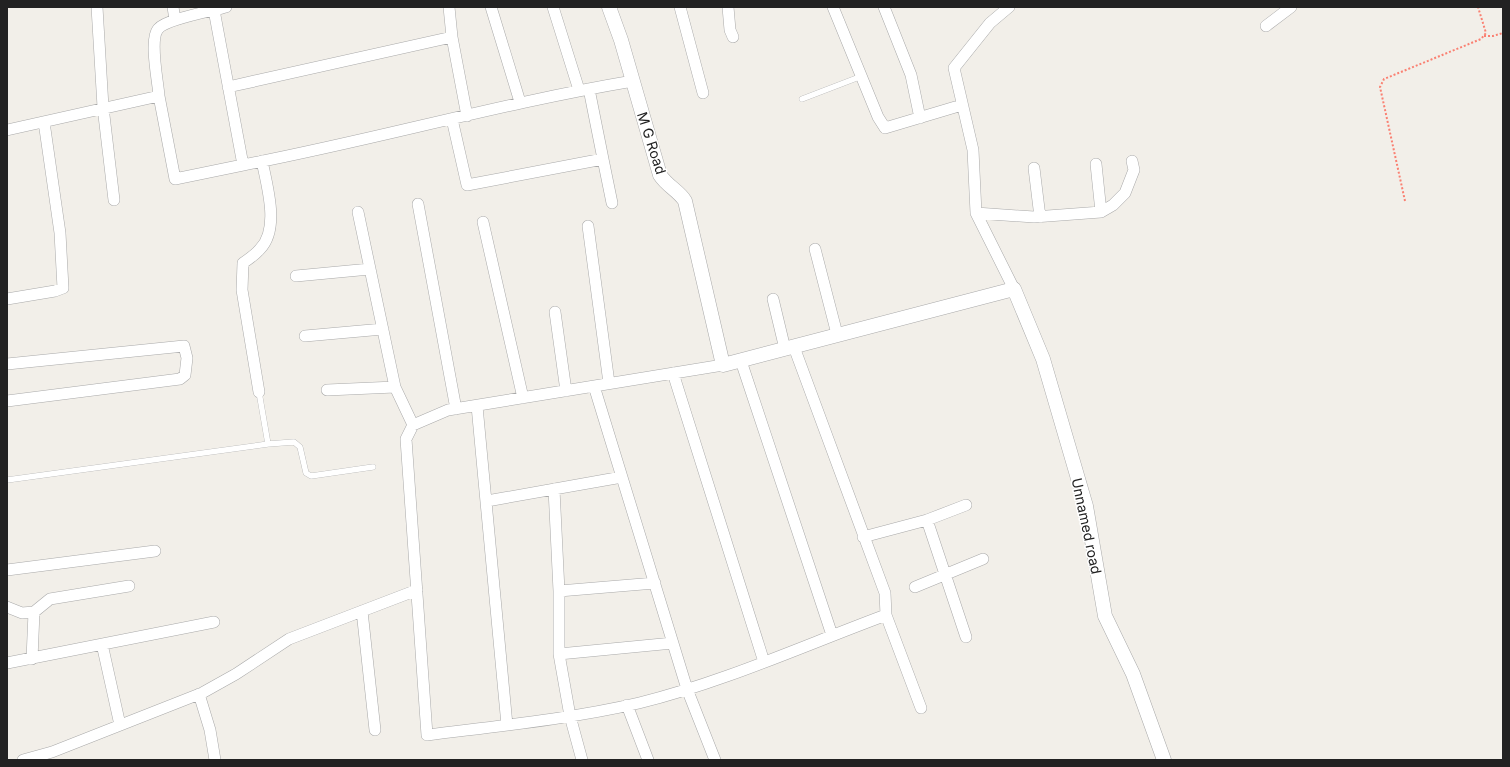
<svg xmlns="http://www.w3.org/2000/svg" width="1510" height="767" viewBox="0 0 1510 767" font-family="Inter,sans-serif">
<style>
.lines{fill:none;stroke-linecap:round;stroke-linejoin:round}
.service-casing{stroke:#a9a9a9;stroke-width:6}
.minor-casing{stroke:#a9a9a9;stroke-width:12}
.tertiary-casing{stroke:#a9a9a9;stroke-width:15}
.path{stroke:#fa8072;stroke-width:2;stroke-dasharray:2 2;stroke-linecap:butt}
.service{stroke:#fff;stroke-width:5.5}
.minor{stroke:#fff;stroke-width:11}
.tertiary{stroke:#fff;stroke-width:14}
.labels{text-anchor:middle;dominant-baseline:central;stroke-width:3;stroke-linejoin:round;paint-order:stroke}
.street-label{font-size:14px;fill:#222;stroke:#fff}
</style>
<rect width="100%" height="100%" fill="#f2efe9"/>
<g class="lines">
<defs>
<path id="service" d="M802 99 862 76
M268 444 294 442 300 447 306 473 311 476 373 467
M7 480 268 444 259 392"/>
<path id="minor" d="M97 7 103 107 114 200
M173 7 175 20
M449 7 452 37 467 116
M491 7 520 102
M553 7 579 90
M680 7 703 93
M728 7 730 30 733 37
M833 7 878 117 885 128 962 105
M884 7 911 75 920 118
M1009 7 990 23 954 68 973 150 976 213 1014 289
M214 10 243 165C374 140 502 103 633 81
M1266 26 1291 7
M228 87 452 37
M159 96 175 179 243 165
M452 119 467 185 603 159 589 89
M7 130 159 96C158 81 149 40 158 29 166 19 212 11 226 7
M603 159 612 203
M1096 164 1101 212
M1034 168 1040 217
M418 204 456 409
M358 212 395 387 413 425
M976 213 1034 217 1101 212 1113 205 1125 193 1134 170 1132 161
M483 222 523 398
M588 226 609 383
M815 249 837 334
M296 276 370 269
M7 299 55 291 63 288 60 233 44 122
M773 299 785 349
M555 312 566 391
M305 336 383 329
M741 361 832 635
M7 364 184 346 187 358 185 375 180 379 7 401
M723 365 448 410 413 425 406 439 427 735C498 726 570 719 639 703 724 682 805 645 886 615L885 593 794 347
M673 373 764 662
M594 386 687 689 715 760
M327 390 395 387
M259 392 242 290 243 263C249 259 256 254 260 249 280 229 267 186 262 161
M477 406 507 725
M554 489 559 591V654L570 716 582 760
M487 501 622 477
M927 520 966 637
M863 537 927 520 966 505
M7 570 155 551
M915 587 983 559
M559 591 655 583
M7 607 22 613 34 612 50 599 129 586
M362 611 375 730
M886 615 921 708
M102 644 120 725
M559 654 673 643
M32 659 34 612
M7 663 214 622
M199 694 210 730 215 760
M627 705 648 760
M23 760 52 752 202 693 236 674 289 639 417 590"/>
<path id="tertiary" d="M609 7 621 40 660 175C667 186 679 191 685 201L723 365 1014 289 1043 359 1086 506 1105 616 1133 674 1164 760"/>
</defs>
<use href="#service" class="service-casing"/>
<use href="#minor" class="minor-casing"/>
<use href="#tertiary" class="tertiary-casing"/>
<path class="path" d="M1484 36H1493L1503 33
M1405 201 1380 87 1384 79 1481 39 1486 33 1478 7"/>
<use href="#service" class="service"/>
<use href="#minor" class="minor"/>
<use href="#tertiary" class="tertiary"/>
</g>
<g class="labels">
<g class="street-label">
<text transform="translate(652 143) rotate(72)">M G Road</text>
<text transform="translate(1087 526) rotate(78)">Unnamed road</text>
</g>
</g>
<rect width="1510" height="767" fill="none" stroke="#222222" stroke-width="16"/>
</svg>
